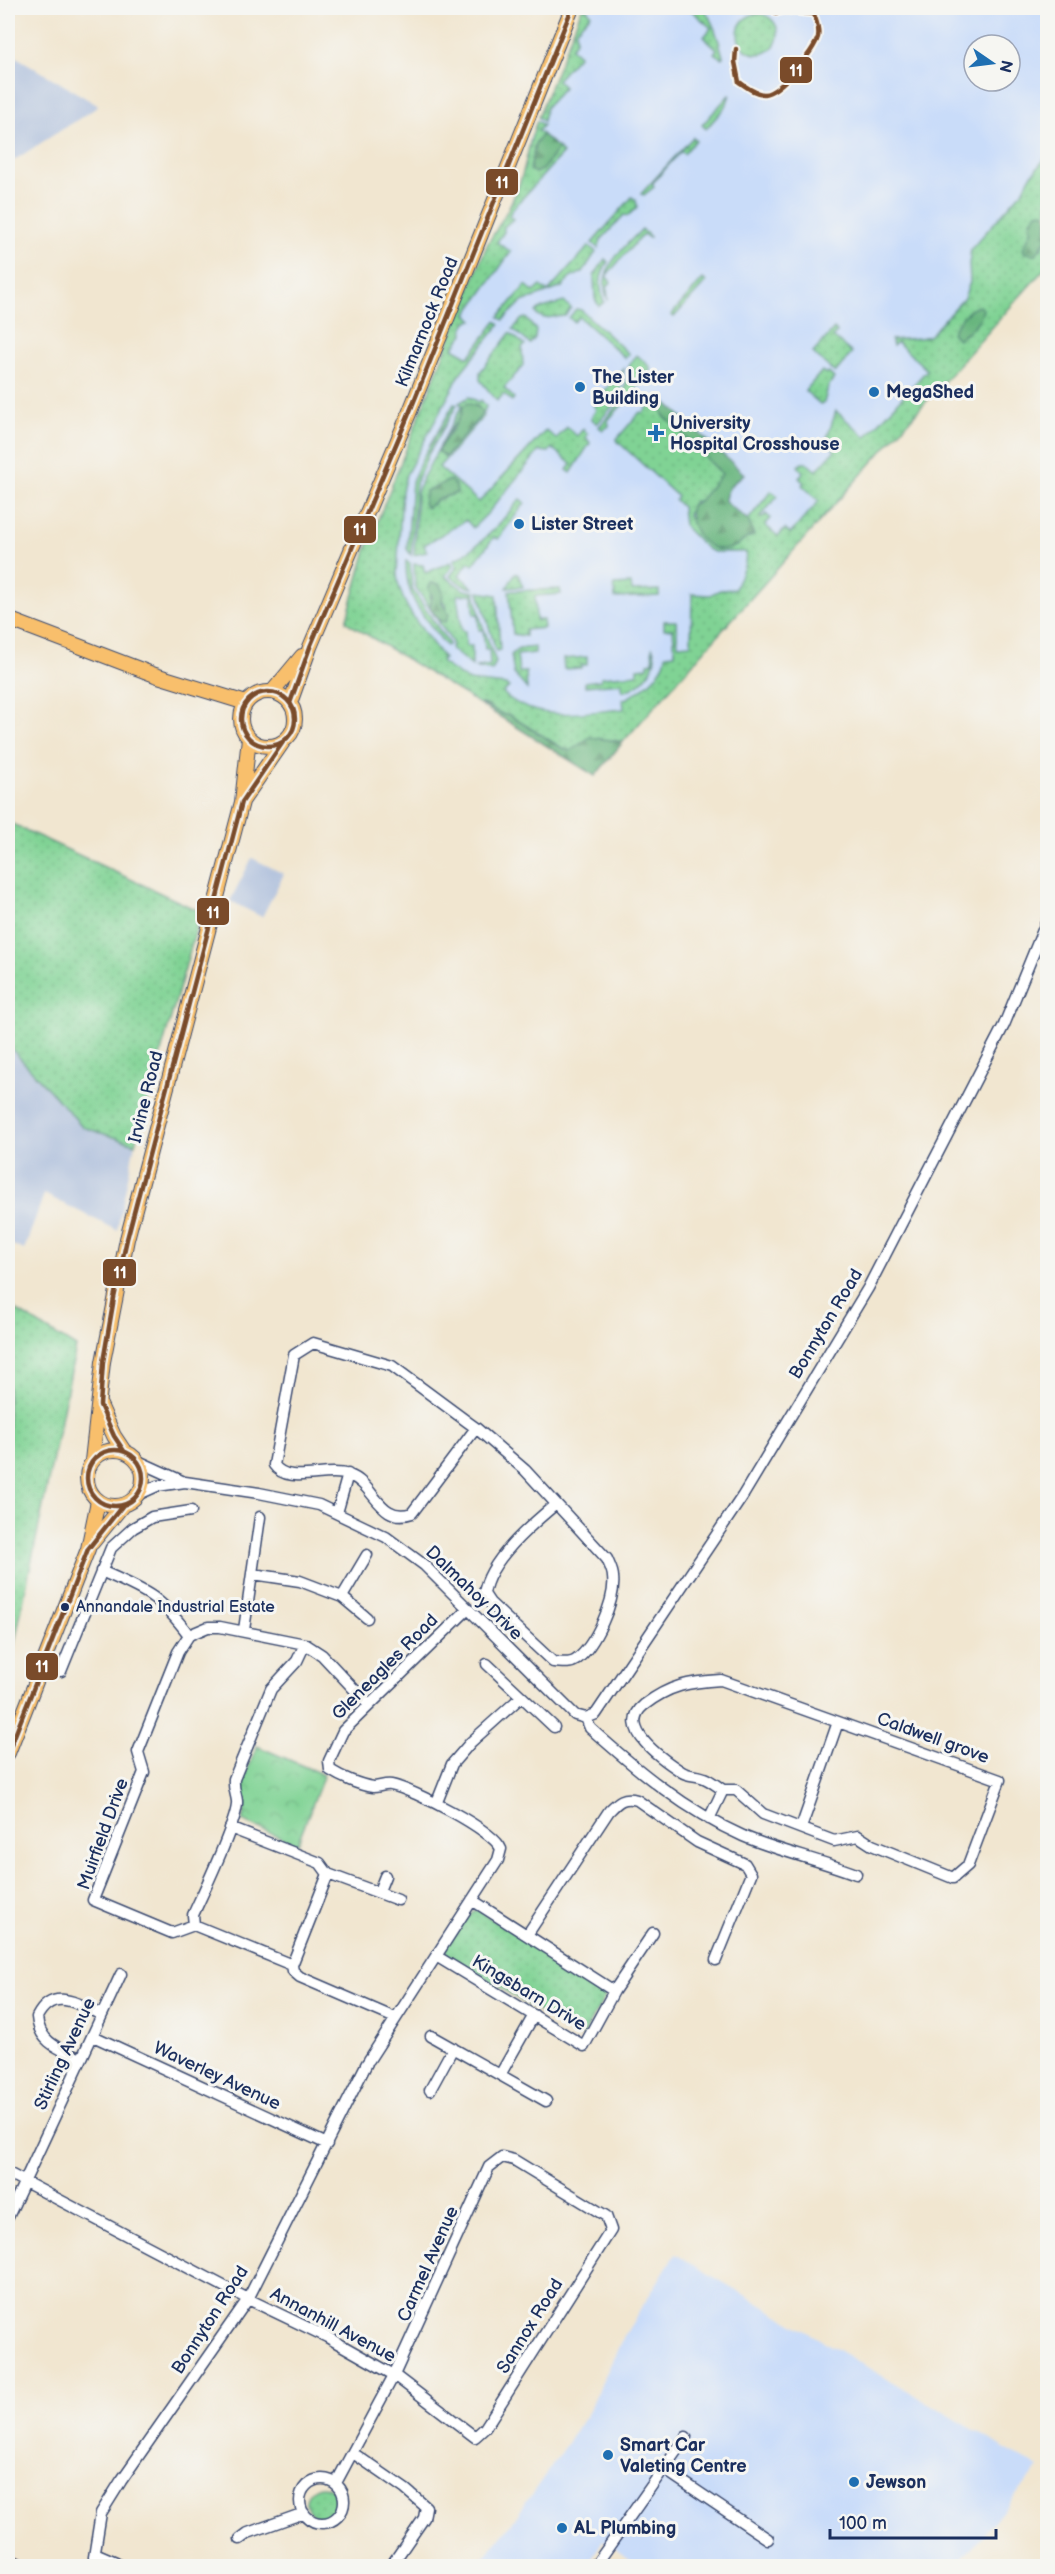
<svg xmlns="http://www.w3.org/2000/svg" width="1055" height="2574" viewBox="0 0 1055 2574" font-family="'Balsamiq Sans',sans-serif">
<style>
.built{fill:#c9dcf9;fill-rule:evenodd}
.industrial{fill:#b6c5de}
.grass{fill:url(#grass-dots);stroke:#4e8179;stroke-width:1.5;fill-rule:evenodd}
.forest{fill:url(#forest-firs);stroke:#42726e;stroke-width:1.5}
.park{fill:url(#park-crowns);stroke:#4e8179;stroke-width:1.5}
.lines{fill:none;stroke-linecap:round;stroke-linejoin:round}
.minor-casing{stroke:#3b4a6f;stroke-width:13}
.major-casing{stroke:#3b4a6f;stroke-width:16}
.minor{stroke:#fff;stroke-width:10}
.major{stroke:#f8bf6c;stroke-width:14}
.bus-1-casing{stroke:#f6f6f2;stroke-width:9}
.bus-1{stroke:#7a4b2a;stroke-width:4.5}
.poi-dot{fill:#1f6fb2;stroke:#f6f6f2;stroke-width:2}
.bus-dot{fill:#1b2f5e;stroke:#f6f6f2;stroke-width:2}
.labels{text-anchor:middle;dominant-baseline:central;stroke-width:6;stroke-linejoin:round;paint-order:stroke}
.bus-label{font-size:16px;fill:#1b2f5e;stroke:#f6f6f2;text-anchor:start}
.street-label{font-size:18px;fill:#1b2f5e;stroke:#f6f6f2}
.poi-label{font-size:18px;font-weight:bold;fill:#1b2f5e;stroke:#f6f6f2;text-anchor:start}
.line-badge{stroke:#f6f6f2;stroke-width:2}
.badge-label{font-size:16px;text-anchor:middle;font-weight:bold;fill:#fff}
</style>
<defs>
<pattern id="grass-dots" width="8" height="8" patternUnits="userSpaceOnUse" patternTransform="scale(1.5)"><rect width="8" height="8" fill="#80d394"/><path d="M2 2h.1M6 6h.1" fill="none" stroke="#6eb582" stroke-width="1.8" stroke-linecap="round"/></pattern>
<pattern id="forest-firs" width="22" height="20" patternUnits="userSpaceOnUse" patternTransform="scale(1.5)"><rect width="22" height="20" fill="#68b57e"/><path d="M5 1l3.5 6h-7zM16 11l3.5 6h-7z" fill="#55946a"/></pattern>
<pattern id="park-crowns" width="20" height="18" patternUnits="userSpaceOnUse" patternTransform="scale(1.5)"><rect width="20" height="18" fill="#80d394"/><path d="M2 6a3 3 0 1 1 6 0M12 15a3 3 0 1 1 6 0" fill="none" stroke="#6eb582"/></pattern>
</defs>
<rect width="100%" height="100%" fill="#f6f6f2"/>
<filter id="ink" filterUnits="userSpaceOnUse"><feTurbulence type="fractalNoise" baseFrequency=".0167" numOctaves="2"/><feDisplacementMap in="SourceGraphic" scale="12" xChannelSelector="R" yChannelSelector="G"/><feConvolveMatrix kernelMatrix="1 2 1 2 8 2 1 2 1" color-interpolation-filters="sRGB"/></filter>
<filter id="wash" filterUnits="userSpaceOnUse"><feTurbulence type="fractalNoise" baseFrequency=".008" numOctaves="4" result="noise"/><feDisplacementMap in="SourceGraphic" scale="24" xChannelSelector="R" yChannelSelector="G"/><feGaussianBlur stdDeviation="1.35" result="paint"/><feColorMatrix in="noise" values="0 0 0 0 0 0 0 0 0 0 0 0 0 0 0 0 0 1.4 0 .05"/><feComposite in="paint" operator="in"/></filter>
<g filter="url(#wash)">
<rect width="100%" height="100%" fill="#f1e6d0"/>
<path class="built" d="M582 8H1047V266L623 742 595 776 346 622 366 550 487 245 507 210 523 173 530 137ZM974 45H1010V81H974Z
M675 2254 1039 2468 956 2566H639L604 2540 586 2566H476L512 2523 587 2414 624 2336Z"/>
<path class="industrial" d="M8 52 99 106 8 164Z
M252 858 284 874 262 917 230 901Z
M8 1045 83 1127 135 1144 117 1230 44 1194 24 1250 8 1243Z"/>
<path class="grass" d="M582 8H586L591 14 576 30V41L571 48 579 55 557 80 564 87 546 107 543 121 538 117Z
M694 8H704C714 23 719 39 723 57L721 58 714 53 717 49 704 37 711 28 691 10Z
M738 34a20 20 0 1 1 40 0a20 20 0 1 1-40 0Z
M730 94 726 106 706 129 702 125Z
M537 121 543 125 538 131 542 134 535 144V173L543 169 558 148 563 153 512 210 509 216 513 219 504 227V232L497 242 511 252 467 314 473 320 468 321 463 328 464 334 453 348 469 357 496 321 500 324 462 371 406 475 402 491 397 574C399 606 426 633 444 659H441L442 663 469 681 506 685 509 687 503 693C537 724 581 712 624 709L623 700C640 692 665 674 666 655L675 654 673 629H664V621H676L678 645 691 644 692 594 710 595 720 590 735 589 745 564 746 552H714L707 549 684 526 682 507 675 500 677 496 616 440 640 412 643 413 656 398 664 416 723 474 699 501H694L688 515 700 538 737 546 745 538 753 535 748 520 771 491 778 496 760 517 762 518 766 514 770 518 765 525 778 536 785 529 790 534 819 501 802 485 804 483 799 478 803 472 798 466 802 463H807L816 471 835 450 826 441 836 411 866 437 927 370 897 342 893 346 891 340 920 338 929 336 964 298 970 282 969 264 971 249 1024 189 1030 177 1047 156V215L1037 213 1031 221 1041 249 1047 238V266L623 742C604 737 586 738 571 751L562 748 509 715H504L481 703V705L346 622 366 550 487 245C501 222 516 198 523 172 528 154 530 137 537 121Z
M693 137 696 140 684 154 681 151 652 184 654 187 644 195 641 194Z
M632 197 636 200 637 207 628 216 624 215 601 240 598 248 592 243Z
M642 229 650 237 649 238 643 234 606 276 611 282 607 287 608 300C595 270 623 249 642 229Z
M589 246 596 252 583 272 570 278 562 287 522 302 503 320 499 317 526 285 534 292 541 286 548 292Z
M605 259 608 262C599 275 599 287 604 302L599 306 595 299 594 276Z
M703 279 706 282 674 317 671 315Z
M564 302 571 308 565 316 544 318 537 315 536 312 539 309Z
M576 309 581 310 629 354 625 358 579 317 574 322 569 318Z
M526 318 536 330 535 338 530 344 513 329 522 319Z
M834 329 837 332 833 337 852 353 835 373 813 353Z
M510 333 525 345 522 348 523 366 504 388 514 398 512 401 504 394 497 401 480 380V372Z
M637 355 650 367V371L630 396 624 391 630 363Z
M624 369 618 400 597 424 591 418 596 410 593 404Z
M822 371 826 374 828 372 834 378 828 387 824 403 820 404 805 391Z
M622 396 627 400 608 420 609 426 603 430 599 427 621 401Z
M469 397 479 402 481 400 486 406 483 417 439 467 479 502 546 430 556 439 567 427 577 436 583 429 588 434 586 437 590 443 571 473 567 470 571 464 552 448 549 452 539 451 488 513 473 528 466 520 424 545 427 552 414 555 417 493 421 481 462 405 459 403ZM467 404 478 407 445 457 438 450 452 427 460 421 463 406ZM434 489 457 493 438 499 432 505 426 491Z
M454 404 457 405 429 453 416 483 411 555 407 549 412 481 423 457Z
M520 499 525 503 498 539 494 537 473 565 469 562 459 575 473 588 464 586 450 576 457 567 454 560C482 546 501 522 520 499Z
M406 561 410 563 412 589 449 644 446 646C424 616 405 600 406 561Z
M451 562 453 566 445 576 464 590 475 592 481 621 496 662 492 671 475 667 490 666 489 649H485L483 630H479L478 614H474L473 594 457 595 462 631H465L466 646H472V666L451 649 452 642 415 586 414 564 423 565 425 573ZM431 592 441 597 447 608 440 621 430 608Z
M515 573 518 574 523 587 507 588Z
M631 584 632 591 659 590V596L615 598 614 585Z
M560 589 561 594 535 596 536 620H543L544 628 525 630V636L513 634 509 591Z
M479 592 497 595 500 650 496 651Z
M535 647V653L517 655 519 672H526L527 689 514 674 511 655 518 649Z
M652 647C662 664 642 686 625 691L622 690V683L585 686V682L601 680V677L637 674V668L648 667V663L653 662Z
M587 657V665H581V668L564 669 563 659Z
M8 822 201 912 135 1144 83 1127 8 1045Z
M8 1305 76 1347 13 1651 8 1664Z
M478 1910 607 1993 584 2034 578 2036 448 1955 445 1947 473 1911Z
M306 2502a16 16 0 1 1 32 0a16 16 0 1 1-32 0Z"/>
<path class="forest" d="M542 134 558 148 543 169 535 173 530 170 535 144Z
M1043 212 1047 215V238L1036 254 1025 253 1023 249 1031 232V221L1037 213Z
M979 306 983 309C982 320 968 333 958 339L952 333C956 323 969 308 979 306Z
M659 396 744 474C734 482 725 489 725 502L748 520 754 535C744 538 738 547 728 549 705 554 686 525 691 505L699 501 722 474 664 416 656 398Z
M467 403 478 407 482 411 480 417 445 457 438 451C447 435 460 423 463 406Z
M450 480 456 486 457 493 438 499 427 508 423 503 426 491Z
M431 583 439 584 443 592 442 603 449 614 446 622 440 621 430 608 432 596 428 589Z
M481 703 504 715H509L562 748 570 751 590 737 623 742 595 776 481 705Z"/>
<path class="park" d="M257 1746 324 1775 297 1844 242 1821 246 1802 241 1786Z"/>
</g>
<g filter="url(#ink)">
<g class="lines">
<defs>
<path id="minor" d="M476 1428 412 1513C379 1524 375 1484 349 1475 326 1467 288 1486 274 1465L294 1355 313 1343 392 1366 469 1423 476 1428 525 1470 607 1559C609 1564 613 1571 613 1577 616 1600 595 1646 576 1660 569 1665 560 1662 553 1662L490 1603 484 1594C488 1561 532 1524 556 1504
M138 1461 182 1481
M137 1495 157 1486 185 1482 259 1493 319 1505 386 1537 424 1565 575 1715 586 1718
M337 1513 348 1474
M101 1571C146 1591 159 1595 189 1635
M253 1574 300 1581 342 1597 367 1618
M342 1597 367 1555
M244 1630 260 1517
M487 1664 554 1727
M61 1671 111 1548 133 1528 152 1517 191 1511
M586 1718 596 1714 742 1497 868 1288 1004 1025 1048 918
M586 1718 590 1728C637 1770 685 1810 743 1836 778 1851 820 1860 856 1874
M437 1802 452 1764 471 1742 521 1697
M709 1819 723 1790C717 1786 710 1780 704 1778 697 1775 688 1776 682 1772 662 1759 616 1728 644 1705 670 1685 689 1682 721 1680L1000 1780 968 1865 953 1878 872 1845 858 1836 834 1841 763 1814 736 1790H723
M230 1828 320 1863 328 1874 292 1965 293 1971 300 1977 395 2018
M801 1828 838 1722
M328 1874 398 1900
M379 1891 385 1876
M472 1900 614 1991
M194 1925 193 1915C202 1895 239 1818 237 1801 236 1793 233 1788 234 1779L271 1689 297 1661 305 1644
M527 1935 609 1811C618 1802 623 1796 637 1800L697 1842 745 1864 751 1874 716 1960
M436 1956 584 2046 614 1991 653 1933
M292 1965 194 1925 172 1933 93 1900 144 1772 138 1752 178 1652 189 1635 208 1627H220L305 1644 322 1655 368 1704
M93 2036 327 2144
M431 2036 546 2101
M81 2059C60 2049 39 2043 37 2017 53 1986 78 2004 102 2015
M369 2060 498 1860 501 1849C494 1830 412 1789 391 1785 385 1784 379 1787 373 1787 359 1785 341 1777 330 1770L329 1761 343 1731 467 1610
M500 2075 534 2015
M430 2090 453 2048
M8 2173 248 2299 327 2337 394 2375 475 2437 485 2428 611 2230 606 2216 514 2160 502 2157 489 2167 394 2375 336 2483
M8 2217 121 1974
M353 2453 405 2489 426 2507 424 2518 391 2566
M664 2469 768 2539
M300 2501a22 22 0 1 1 44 0a22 22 0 1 1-44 0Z
M240 2539 248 2533 304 2513
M95 2553 116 2562 118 2566
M95 2566 94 2557 101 2513 121 2481 248 2299 367 2063
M595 2566 686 2437"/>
<path id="major" d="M8 619 155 675 246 703
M272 692 302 656
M241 719a27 27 0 1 1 54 0a27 27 0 1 1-54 0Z
M290 703 310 647 408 416 572 8
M243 800 283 742
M100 1405 114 1436 124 1451
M87 1478a28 28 0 1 1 56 0a28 28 0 1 1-56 0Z
M92 1461 103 1362 127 1239 242 802 249 738
M92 1543 123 1505
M8 1753 88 1549 98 1501
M8 2560 20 2566"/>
</defs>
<use href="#minor" class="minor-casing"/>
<use href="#major" class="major-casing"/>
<use href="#minor" class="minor"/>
<use href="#major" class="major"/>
<defs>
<path id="bus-1" d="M736 49 735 62 739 82C747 87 755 94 764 94 780 93 814 51 818 37 820 29 816 21 814 14L785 11 776 13
M241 719a27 27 0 1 1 54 0a27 27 0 1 1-54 0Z
M290 703 310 647 408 416 572 8
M87 1478a28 28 0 1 1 56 0a28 28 0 1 1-56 0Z
M124 1451 114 1436 100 1405 103 1362 114 1298 127 1239 242 802 283 742
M8 1753 88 1549 123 1505"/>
</defs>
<use href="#bus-1" class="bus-1-casing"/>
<use href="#bus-1" class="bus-1"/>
</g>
</g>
<g class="poi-dot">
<circle cx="580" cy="387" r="6"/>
<circle cx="874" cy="392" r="6"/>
<path d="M653 424h6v6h6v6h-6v6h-6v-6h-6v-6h6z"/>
<circle cx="519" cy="524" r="6"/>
<circle cx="608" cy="2455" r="6"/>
<circle cx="854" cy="2482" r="6"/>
<circle cx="562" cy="2528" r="6"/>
</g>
<circle class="bus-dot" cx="65" cy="1607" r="5"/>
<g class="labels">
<g class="bus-label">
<text x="76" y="1607">Annandale Industrial Estate</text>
</g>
<g class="street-label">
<text transform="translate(427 322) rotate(-68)">Kilmarnock Road</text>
<text transform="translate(146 1097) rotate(-76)">Irvine Road</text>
<text transform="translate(826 1324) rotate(-59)">Bonnyton Road</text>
<text transform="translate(474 1593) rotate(44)">Dalmahoy Drive</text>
<text transform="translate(385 1667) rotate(-45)">Gleneagles Road</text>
<text transform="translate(933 1738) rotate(20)">Caldwell grove</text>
<text transform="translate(103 1834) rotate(-70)">Muirfield Drive</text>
<text transform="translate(529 1993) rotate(31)">Kingsbarn Drive</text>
<text transform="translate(65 2054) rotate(-65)">Stirling Avenue</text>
<text transform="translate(217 2076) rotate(25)">Waverley Avenue</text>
<text transform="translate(428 2264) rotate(-66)">Carmel Avenue</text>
<text transform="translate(210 2320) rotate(-57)">Bonnyton Road</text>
<text transform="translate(333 2325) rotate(28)">Annanhill Avenue</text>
<text transform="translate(530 2326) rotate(-58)">Sannox Road</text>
</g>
<g class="poi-label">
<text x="592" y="377">The Lister<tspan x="592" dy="21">Building</tspan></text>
<text x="886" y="392">MegaShed</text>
<text x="670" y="423">University<tspan x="670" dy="21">Hospital Crosshouse</tspan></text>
<text x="531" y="524">Lister Street</text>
<text x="620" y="2445">Smart Car<tspan x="620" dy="21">Valeting Centre</tspan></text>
<text x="866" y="2482">Jewson</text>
<text x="574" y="2528">AL Plumbing</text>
</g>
</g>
<g class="line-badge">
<rect x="779" y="56" width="34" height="28" rx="6" fill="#7a4b2a"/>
<rect x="485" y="168" width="34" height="28" rx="6" fill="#7a4b2a"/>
<rect x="343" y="515" width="34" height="29" rx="6" fill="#7a4b2a"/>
<rect x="196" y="897" width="34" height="29" rx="6" fill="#7a4b2a"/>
<rect x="102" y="1258" width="35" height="29" rx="6" fill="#7a4b2a"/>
<rect x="25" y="1652" width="34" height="29" rx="6" fill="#7a4b2a"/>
</g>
<g class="badge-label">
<text x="796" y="76">11</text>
<text x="502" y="188">11</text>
<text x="360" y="535">11</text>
<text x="213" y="918">11</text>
<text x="120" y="1278">11</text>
<text x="42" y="1672">11</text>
</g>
<rect width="1055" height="2574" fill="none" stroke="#f6f6f2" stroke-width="30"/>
<g transform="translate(992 63) rotate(104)"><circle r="28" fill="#f6f6f2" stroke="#9ea6b7" stroke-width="1.5"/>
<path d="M0-4.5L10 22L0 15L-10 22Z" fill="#1f6fb2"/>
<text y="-9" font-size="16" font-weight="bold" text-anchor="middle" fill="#1b2f5e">N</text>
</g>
<path d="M830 2529v9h166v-9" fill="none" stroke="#1b2f5e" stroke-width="3"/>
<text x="839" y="2529" font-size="18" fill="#1b2f5e" stroke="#f6f6f2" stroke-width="4.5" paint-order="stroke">100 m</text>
</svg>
